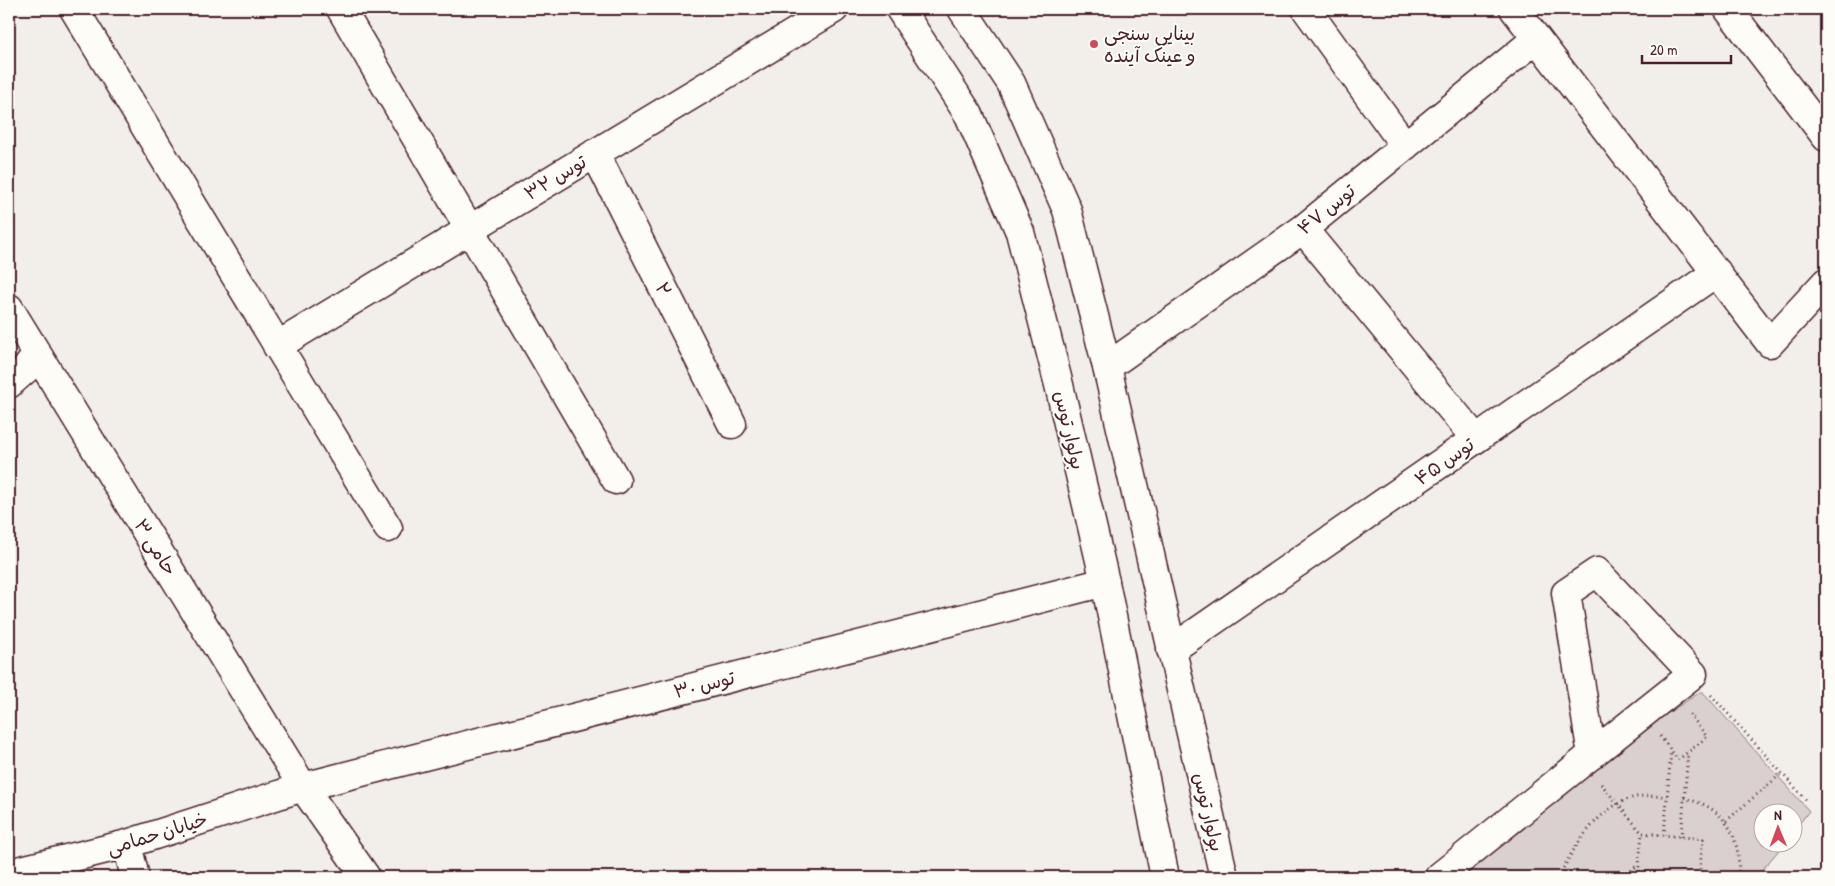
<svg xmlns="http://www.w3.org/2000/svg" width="1835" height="886" viewBox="0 0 1835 886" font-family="'Patrick Hand','Playpen Sans Arabic',sans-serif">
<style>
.green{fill:#d9d0cf;stroke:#92787d}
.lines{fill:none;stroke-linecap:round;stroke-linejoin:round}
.minor-casing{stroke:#4a1f2b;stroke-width:31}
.primary-casing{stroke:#4a1f2b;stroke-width:31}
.path{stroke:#4a1f2b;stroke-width:3;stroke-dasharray:1 4;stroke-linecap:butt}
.minor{stroke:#fdfcf7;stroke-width:28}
.primary{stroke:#fdfcf7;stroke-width:28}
.poi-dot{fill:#d1495b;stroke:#fdfcf7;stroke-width:2}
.labels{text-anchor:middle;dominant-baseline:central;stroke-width:4;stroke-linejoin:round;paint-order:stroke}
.poi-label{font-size:19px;fill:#4a1f2b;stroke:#fdfcf7;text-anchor:start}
.street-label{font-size:19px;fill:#4a1f2b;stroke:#fdfcf7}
</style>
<rect width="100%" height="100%" fill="#f2efeb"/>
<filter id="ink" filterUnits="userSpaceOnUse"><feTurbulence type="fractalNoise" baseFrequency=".02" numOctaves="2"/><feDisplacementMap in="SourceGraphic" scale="10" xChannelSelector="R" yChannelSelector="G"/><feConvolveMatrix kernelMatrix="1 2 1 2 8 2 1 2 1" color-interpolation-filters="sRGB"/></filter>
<g filter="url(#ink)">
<path class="green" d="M1702 691 1809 811 1793 832 1792 814H1762V844H1784L1756 877H1414Z"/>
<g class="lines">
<defs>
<path id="minor" d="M74 9 388 528
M341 9 616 480
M1306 9 1405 146
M1514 9 1770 343 1826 282
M1728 9 1826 137
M595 153 732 424
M1303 229 1476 439
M9 308 303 787 366 877
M277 346 834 9
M1107 367 1303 229 1536 39
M9 384 26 369 37 354
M1171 650 1717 272
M127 844 135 877
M9 873 127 844 303 787 1105 582
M1439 877C1524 809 1608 741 1693 674L1597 572 1566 593 1592 755"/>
<path id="primary" d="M900 9 969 115 1020 232 1059 385 1105 582 1165 877
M962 9 1011 83 1067 210 1107 367 1224 877"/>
</defs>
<use href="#minor" class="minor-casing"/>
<use href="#primary" class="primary-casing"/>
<path class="path" d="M1711 695 1808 802
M1660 736 1678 760 1707 737 1689 713
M1601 784 1642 833
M1684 798C1693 801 1703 803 1710 808 1734 823 1741 851 1738 877
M1726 821 1782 773
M1664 835 1671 751
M1681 837 1688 753
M1559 877C1574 846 1599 805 1636 797 1645 795 1657 797 1667 796
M1623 877 1638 865
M1638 877 1642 833 1703 839 1699 877"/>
<use href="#minor" class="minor"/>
<use href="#primary" class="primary"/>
</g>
</g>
<circle class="poi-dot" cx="1094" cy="44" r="5"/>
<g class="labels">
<g class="poi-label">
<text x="1104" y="33">بینایی سنجی<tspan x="1104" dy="22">و عینک آینده</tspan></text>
</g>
<g class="street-label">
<text transform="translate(555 177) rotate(-31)">توس ۳۲</text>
<text transform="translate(1326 209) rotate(-39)">توس ۴۷</text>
<text transform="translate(664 289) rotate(63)">۲</text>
<text transform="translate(1070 430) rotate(77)">بولوار توس</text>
<text transform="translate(1444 461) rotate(-35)">توس ۴۵</text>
<text transform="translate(156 547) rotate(58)">حامی ۳</text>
<text transform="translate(704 684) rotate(-14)">توس ۳۰</text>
<text transform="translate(1209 812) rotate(77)">بولوار توس</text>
<text transform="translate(157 833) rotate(-17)">خیابان حمامی</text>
</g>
</g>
<rect width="1835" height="886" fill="none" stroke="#fdfcf7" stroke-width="30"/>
<rect x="15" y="15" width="1805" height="856" fill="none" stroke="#4a1f2b" stroke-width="2" filter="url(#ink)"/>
<g transform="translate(1778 828) rotate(359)"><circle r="24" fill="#fdfcf7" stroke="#b5a4a5"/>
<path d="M0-4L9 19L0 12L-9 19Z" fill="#d1495b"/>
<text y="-8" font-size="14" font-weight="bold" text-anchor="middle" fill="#4a1f2b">N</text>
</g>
<path d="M1642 55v8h89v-8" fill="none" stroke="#4a1f2b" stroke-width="2.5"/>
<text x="1650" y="55" font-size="15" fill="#4a1f2b" stroke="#fdfcf7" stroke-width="4" paint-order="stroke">20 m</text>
</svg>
